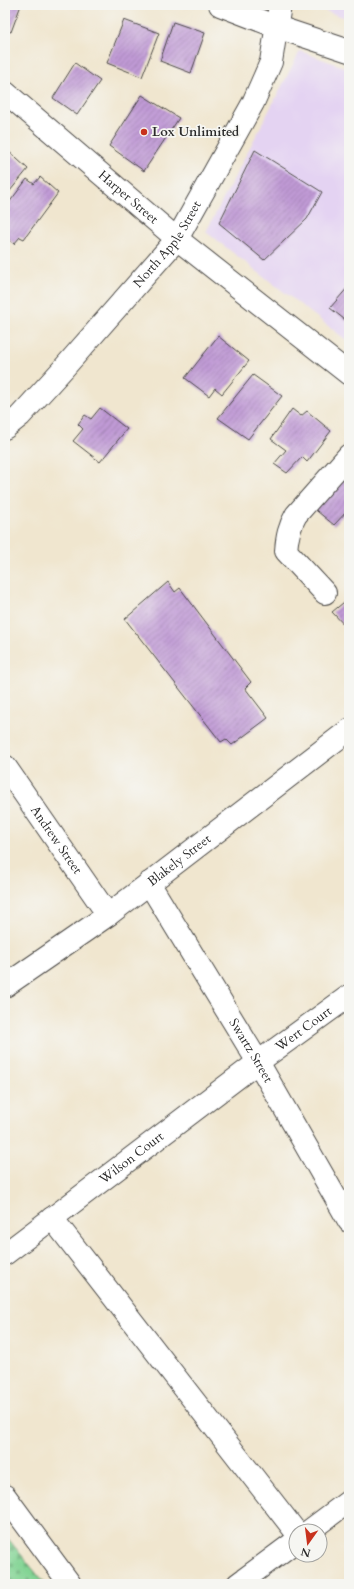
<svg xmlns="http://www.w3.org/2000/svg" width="354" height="1589" viewBox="0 0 354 1589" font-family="Cardo,serif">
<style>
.built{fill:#e4d3f2}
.cemetery{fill:url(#cemetery-stones);stroke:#578060}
.building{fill:url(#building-hatch)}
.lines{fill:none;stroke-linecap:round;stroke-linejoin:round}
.minor-casing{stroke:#494744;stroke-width:24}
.major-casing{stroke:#494744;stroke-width:24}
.minor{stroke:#fff;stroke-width:22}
.major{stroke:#fff;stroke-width:22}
.poi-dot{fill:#c8321e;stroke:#f6f6f2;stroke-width:1.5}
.labels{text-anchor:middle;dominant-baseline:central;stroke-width:3.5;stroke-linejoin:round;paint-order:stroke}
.poi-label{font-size:13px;font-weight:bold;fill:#2b2b2b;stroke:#f6f6f2;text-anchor:start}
.street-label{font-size:13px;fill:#2b2b2b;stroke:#f6f6f2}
</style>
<defs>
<pattern id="cemetery-stones" width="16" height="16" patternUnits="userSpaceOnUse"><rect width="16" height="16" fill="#83d494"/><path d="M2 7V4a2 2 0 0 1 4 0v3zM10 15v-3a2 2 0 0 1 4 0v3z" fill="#71b680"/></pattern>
<pattern id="building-hatch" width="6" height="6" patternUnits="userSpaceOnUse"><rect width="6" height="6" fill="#c09ad5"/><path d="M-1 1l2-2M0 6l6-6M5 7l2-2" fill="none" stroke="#9c7ead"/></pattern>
</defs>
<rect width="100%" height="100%" fill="#f6f6f2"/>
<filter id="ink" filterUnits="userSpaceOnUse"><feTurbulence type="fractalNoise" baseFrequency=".025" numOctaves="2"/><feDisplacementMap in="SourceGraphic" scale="8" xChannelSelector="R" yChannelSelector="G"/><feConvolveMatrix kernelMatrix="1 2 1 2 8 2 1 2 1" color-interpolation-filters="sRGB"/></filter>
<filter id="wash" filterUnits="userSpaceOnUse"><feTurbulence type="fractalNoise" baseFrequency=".012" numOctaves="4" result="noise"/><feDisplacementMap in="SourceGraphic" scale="16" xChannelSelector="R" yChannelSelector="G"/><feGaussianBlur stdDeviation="0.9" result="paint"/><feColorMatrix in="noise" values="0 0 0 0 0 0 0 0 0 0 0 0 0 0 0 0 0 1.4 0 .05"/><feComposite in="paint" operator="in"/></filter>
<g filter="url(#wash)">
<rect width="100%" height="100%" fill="#f0e6cf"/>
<path class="built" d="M308 5H349V19Z
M300 51 349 69V342L206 232Z"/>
<path class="cemetery" d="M5 1535 45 1584H5Z"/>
<g id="blocks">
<path class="building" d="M5 5H21L11 32 5 30Z
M124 20 159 33 142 77 107 63Z
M173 22 205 33 191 73 160 61Z
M75 63 100 81 77 115 53 98Z
M142 95 179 118 144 171 109 146Z
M5 148 28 169 5 197Z
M255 150 322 192 307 219 264 260 219 223Z
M40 177 58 193 24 239 20 237 14 244 5 236V208L27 179 34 184Z
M349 286V323L330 308Z
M218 336 249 361 222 394 215 388 209 396 185 378Z
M253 375 282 396 248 439 218 418Z
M100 408 127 429 100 462 73 441 83 429 78 424 85 415 91 419Z
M292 409 301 416 307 411 331 431 307 462 302 457 287 473 274 464 286 450 271 439Z
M338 475 349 485V509L334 525 312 507Z
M168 582 175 592 180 588 251 682 245 688 268 718 232 745 226 739 221 742 125 619Z
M349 598V630L332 612Z"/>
</g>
</g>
<g filter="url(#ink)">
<use href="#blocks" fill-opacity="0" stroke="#494744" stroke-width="1"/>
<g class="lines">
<defs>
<g id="minor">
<path id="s1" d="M5 92 177 239 349 374"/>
<path id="s2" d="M5 428 20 416 63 369 177 239 253 103 271 62 280 5"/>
<path d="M325 593 286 551C287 537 289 527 296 515L349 455"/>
<path id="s3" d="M5 766 108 915"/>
<path id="s4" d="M149 883 258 1062 349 1221"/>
<path d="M52 1218 296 1532"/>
<path id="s5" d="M5 1254 258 1062 349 996"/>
<path d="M5 1496 70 1584"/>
<path d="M309 1531 349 1501"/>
<path d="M238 1584 296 1541"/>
</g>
<g id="major">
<path d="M220 5 277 27 349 51"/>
<path id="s6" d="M5 986 108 915 349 730"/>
</g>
</defs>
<use href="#minor" class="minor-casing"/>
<use href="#major" class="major-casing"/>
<use href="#minor" class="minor"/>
<use href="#major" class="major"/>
</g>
</g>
<circle class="poi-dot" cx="144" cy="132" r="4"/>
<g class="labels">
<g class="poi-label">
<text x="152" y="132">Lox Unlimited</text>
</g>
<g class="street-label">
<text stroke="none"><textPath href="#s1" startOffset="162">Harper Street</textPath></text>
<text stroke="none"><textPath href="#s2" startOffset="246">North Apple Street</textPath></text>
<text stroke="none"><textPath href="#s3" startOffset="90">Andrew Street</textPath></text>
<text stroke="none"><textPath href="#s6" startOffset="215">Blakely Street</textPath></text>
<text stroke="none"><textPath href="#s5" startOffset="374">Wert Court</textPath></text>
<text stroke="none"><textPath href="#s4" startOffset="196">Swartz Street</textPath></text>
<text stroke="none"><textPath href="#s5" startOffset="159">Wilson Court</textPath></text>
</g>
</g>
<rect width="354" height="1589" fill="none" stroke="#f6f6f2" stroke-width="20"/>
<g transform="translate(308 1543) rotate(194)"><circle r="19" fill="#f6f6f2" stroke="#a5a5a2"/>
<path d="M0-3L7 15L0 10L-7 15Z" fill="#c8321e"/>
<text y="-6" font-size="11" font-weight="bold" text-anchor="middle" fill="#2b2b2b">N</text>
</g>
</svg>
